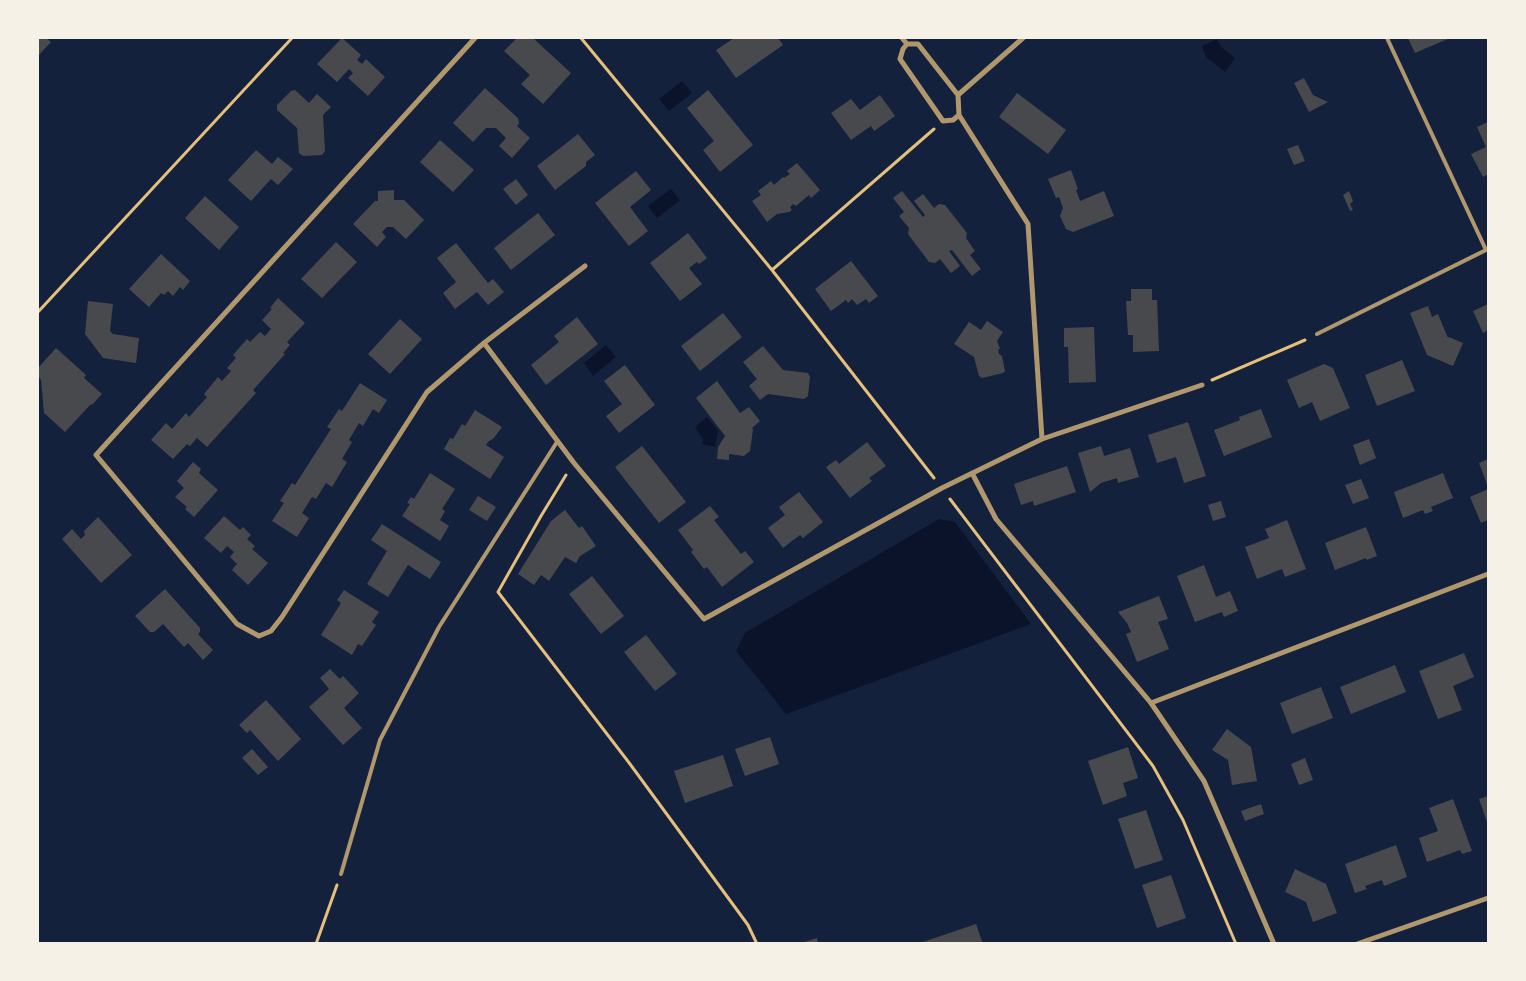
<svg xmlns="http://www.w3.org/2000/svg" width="1526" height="981" viewBox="0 0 1526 981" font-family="Karla,sans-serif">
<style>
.water{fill:#0b132b}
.building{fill:#48494c}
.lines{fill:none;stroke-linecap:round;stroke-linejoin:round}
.path{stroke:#e5c07b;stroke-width:3}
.service{stroke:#b1986c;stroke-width:4}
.minor{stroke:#b1986c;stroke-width:5}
</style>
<rect width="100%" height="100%" fill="#14213d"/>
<path class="water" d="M1217 39 1221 47 1235 58 1225 72 1206 57 1202 46Z
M682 81 692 93 669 111 659 99Z
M671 189 680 200 657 218 648 206Z
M606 345 616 357 593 376 584 363Z
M707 417 718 431 715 447 702 444 703 439 695 427Z
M939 519 955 522 1031 624 786 714 736 651 745 633Z"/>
<path class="building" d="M38 38H46L51 42 38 56Z
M342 38 361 55 357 60 362 64 366 59 385 77 368 96 348 78 353 73 349 69 337 82 317 64Z
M517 38H533L571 73 543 104 521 84 530 75 504 51Z
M734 38H778L783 45 736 78 716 50Z
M1408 38H1450L1415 53Z
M1304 78 1313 95 1328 102 1309 112 1294 83Z
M485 88 518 118 519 124 517 126 530 138 512 158 499 146 506 138 496 128H486L473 142 453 123Z
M295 90 309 103 317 94 331 107 323 115 325 151 322 155 303 156 299 153 297 128 277 110V105L291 91Z
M708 90 753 145 720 172 703 150 714 141 687 108Z
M1017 93 1066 130 1048 154 999 117Z
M880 95 895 116 874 131 871 126 851 140 831 113 851 99 860 110Z
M1488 122V174L1483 177 1471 154 1486 147 1477 127Z
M578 134 595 155 586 162V166L555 190 537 166Z
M440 140 474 170 453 192 420 162Z
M1298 145 1305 161 1294 165 1287 149Z
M256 150 272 164 278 157 293 169 278 185 271 179 251 201 228 180Z
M797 163 820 190 811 198 809 195 796 206 793 204 790 207 792 210 789 212 777 214 767 222 752 201 761 195 758 191 771 181 774 185 783 177 784 178 790 174 787 171Z
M1071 170 1078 189 1076 190 1080 201 1104 191 1114 216 1073 232 1066 229 1060 216 1063 208 1059 197 1056 198 1048 179Z
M636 171 651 190 630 207 648 231 629 246 595 203Z
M516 179 528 195 516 205 503 189Z
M394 190V200H404L424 220 406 239 393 227H387L382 232 386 237 377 247 353 224 375 201H378V191Z
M902 191 923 217 925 215 914 201 923 194 934 208 939 204 945 205 967 233 966 238 975 251 970 255 981 269 972 276 952 250 949 251 960 266 951 273 940 259 935 263 929 262 908 234 909 228 899 216 904 212 893 198Z
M1349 191 1353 201 1350 204 1353 210 1350 211 1343 195Z
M205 196 239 227 219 250 185 218Z
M538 213 555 235 511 270 494 248Z
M688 233 707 258 699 264 697 262 689 268 702 284 680 301 650 263Z
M336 242 357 262 322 298 301 279Z
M456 243 488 283 493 279 504 292 488 305 477 292 455 309 443 293 456 282 437 258Z
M161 254 190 281 183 290 180 287 173 296 168 291 164 295 161 293 149 307 129 289Z
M851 261 878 296 869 303 866 299 857 305 852 299 848 303 846 300 831 311 815 289Z
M1131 289H1152V300H1157L1159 351 1133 352V335H1128L1126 301H1131Z
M278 298 305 323 287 342 290 345 283 353 285 354 253 390 256 393 207 447 197 438 190 446 187 444 173 459 151 440 166 423 172 429 186 413 189 417 207 397 204 394 218 377 222 381 231 371 227 368 236 358 233 355 247 339 250 342 260 332 265 336 271 329 262 320 272 309 270 308Z
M88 301 113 304 110 331 113 334 139 338 136 363 103 358 85 334Z
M1488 304V330L1483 333 1473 311Z
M1428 306 1432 317 1438 314 1448 338 1449 337 1463 343 1453 366 1427 355 1410 313Z
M723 313 742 337 700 371 681 346Z
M577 317 598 344 546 385 531 365 559 342 554 336Z
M400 319 422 339 390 374 368 354Z
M987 321 1003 332 997 341 1000 349H998L999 354 1002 356 1005 371 1003 373 982 378 979 376 974 357 954 344 969 322 981 330Z
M1094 327 1096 382 1069 383 1068 347H1064V328Z
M763 346 783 370 808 373 810 377 808 396 804 399 768 394 760 400 749 386 757 379 743 362Z
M56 348 86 375 84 378 102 394 92 405 91 404 65 432 44 413 41 380 38 376V368Z
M1402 360 1415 391 1377 406 1365 375Z
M1324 364 1333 368 1350 408 1320 421 1312 402 1299 408 1287 380Z
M625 365 655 405 619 433 606 416 622 404 604 381Z
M717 381 740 413 749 407 760 421 752 428 753 429 750 451 744 456 729 454V460L717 459 718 447 725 436 696 398Z
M360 383 387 400 379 413 373 409 363 426 359 423 349 440 352 442 342 459 347 462 332 487 326 483 316 499 312 497 302 513 309 518 297 537 272 521 284 503 280 501 292 483 295 485 331 429 327 427 339 409 342 411Z
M1261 409 1272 437 1224 456 1214 430 1240 420 1239 417Z
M475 410 502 427 493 439 489 441 486 445 504 457 490 479 444 449 450 438 453 439 462 424 465 426Z
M1188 422 1206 476 1184 483 1176 457 1157 463 1148 435Z
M1369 439 1376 458 1360 465 1353 445Z
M867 442 886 466 869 478 872 481 850 498 826 467 836 460 839 464Z
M642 446 686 502 659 523 615 467Z
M1101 446 1104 456 1130 448 1139 477 1118 483 1117 478 1101 483 1090 492 1078 453Z
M1488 459V487L1479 463Z
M193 462 201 469 199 473 218 490 194 517 185 509 187 507 175 497 184 488 177 481Z
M1067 466 1076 492 1034 506 1033 501 1021 505 1014 484Z
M430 473 455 489 442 509 445 511 440 520 449 526 440 541 402 516 410 504 407 503 411 497 414 499Z
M1443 473 1453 498 1431 507 1433 511 1425 514 1423 510 1403 518 1394 492Z
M1361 479 1369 498 1353 504 1345 485Z
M1488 489V520L1481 523 1470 497Z
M799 492 823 522 803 538 800 535 783 548 768 528 785 515 779 507Z
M478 496 496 507 487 521 469 510Z
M1221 501 1226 517 1213 521 1208 505Z
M710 506 719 517 714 520 741 554 745 551 754 562 722 587 707 567 704 569 691 552 693 550 678 530Z
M565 510 579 528 582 526 596 546 580 556 576 563 565 557 549 581 541 575 534 585 518 574 551 521Z
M224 516 240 530 243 527 251 535 247 539 255 546 252 549 268 563 248 585 232 570 237 564 230 557 234 552 227 546 221 553 204 538Z
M98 517 132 555 101 583 62 539 72 529 81 539 85 535 84 531Z
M1287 520 1306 569 1285 577 1282 569 1257 579 1245 547 1269 538 1265 529Z
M382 524 441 562 430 579 408 565 388 597 367 584 387 551 371 540Z
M1366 527 1377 556 1367 560 1366 558 1335 570 1325 543Z
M1204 565 1216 597 1230 591 1238 611 1224 617 1222 612 1195 622 1177 576Z
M592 576 624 616 601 634 569 594Z
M165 589 200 628V632L198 634 213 650 203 660 188 643 184 647 163 624 154 632H150L135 616Z
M344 590 379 612 372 622 376 625 362 646 358 644 352 655 321 635 341 603 337 600Z
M1159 596 1168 619 1158 622 1169 649 1137 662 1126 634 1131 632 1127 623 1118 612Z
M646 635 677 674 655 691 624 652Z
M1464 653 1474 677 1453 686 1462 710 1438 719 1419 671Z
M1395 665 1406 692 1351 714 1340 687Z
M330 669 340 679 343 676 359 693 344 708 362 728 343 745 309 707 329 689 320 678Z
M1321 687 1333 718 1292 734 1280 703Z
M266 700 301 739 278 761 250 730 247 733 239 725Z
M1227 729 1251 747 1257 781 1232 785 1228 760 1212 750Z
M770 737 779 764 745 776 735 749Z
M1128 747 1138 778 1123 783 1127 796 1103 805 1088 761Z
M252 749 268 767 258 775 242 758Z
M723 755 733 786 685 803 674 771Z
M1305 758 1313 780 1299 785 1291 764Z
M1488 796V825L1479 799Z
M1453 799 1472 851 1462 854 1460 850 1427 862 1419 838 1438 831 1429 808Z
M1261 804 1264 814 1245 821 1241 811Z
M1146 810 1163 860 1135 869 1118 819Z
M1396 845 1407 877 1384 886 1382 880 1365 886 1367 889 1355 893 1345 864Z
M1295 869 1326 884 1337 913 1313 922 1306 902 1285 892Z
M1171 875 1186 918 1157 928 1142 885Z
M976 924 983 944H920V943Z
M817 938 818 944H801V943Z"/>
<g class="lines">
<path class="path" d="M581 38 772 270 934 478
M772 270 934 129
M38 312 292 38
M1212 380 1305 340
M566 475 541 516 498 592 630 764 748 925 757 944
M950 499 1153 766 1183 820 1236 944
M316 944 337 885"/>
<path class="service" d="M1387 38 1486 250
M1317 334 1488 249
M341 874 380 740 439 627 557 442"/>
<path class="minor" d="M475 38 96 455 237 624 259 636 271 631 282 617 427 392 484 343 574 463 704 619 942 488 1042 439 1202 385
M902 38 907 44H918L958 95
M907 44 903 49 900 59 943 121 953 120 959 115
M958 95 959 115 1028 224 1042 439
M958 95 1023 38
M484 343 585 266
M972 473 996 519 1151 703 1204 781 1274 944
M1151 703 1488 574
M1357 944 1488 898"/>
</g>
<rect width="1526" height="981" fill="none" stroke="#f6f1e7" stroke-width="78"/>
</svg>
